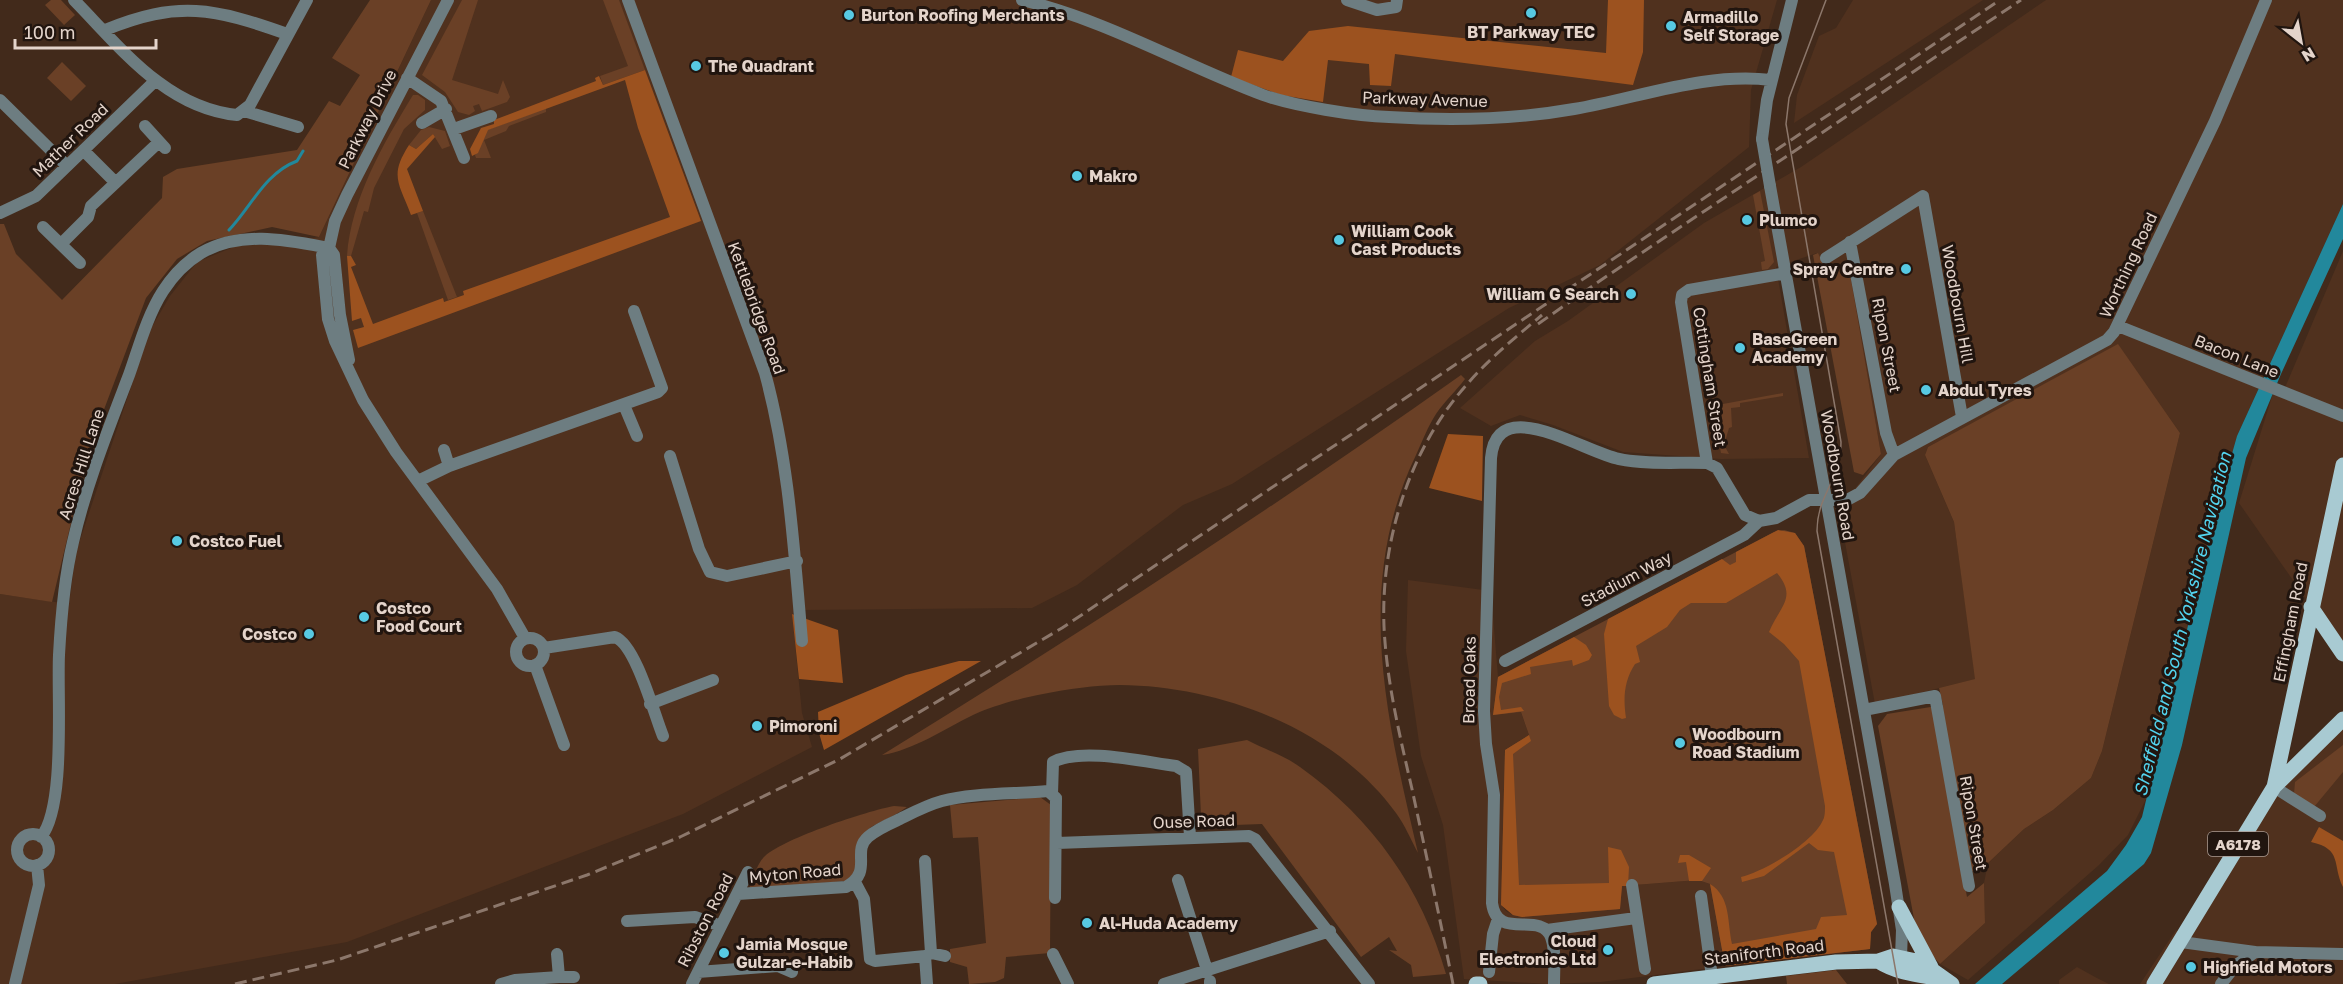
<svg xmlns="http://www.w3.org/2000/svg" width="2343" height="984" viewBox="0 0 2343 984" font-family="'Golos Text',sans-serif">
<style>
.built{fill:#50311e}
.green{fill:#6a4026}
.forest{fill:#9c521f}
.water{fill:#22889c}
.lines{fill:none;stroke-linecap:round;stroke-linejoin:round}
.stream{stroke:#22889c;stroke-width:3}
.minor{stroke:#6d7d81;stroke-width:12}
.major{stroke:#a8cad2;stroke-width:15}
.tram{stroke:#8c776b;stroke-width:1.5}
.rail{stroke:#8c776b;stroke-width:3;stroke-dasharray:12 6;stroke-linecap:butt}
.minor-bridge{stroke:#6d7d81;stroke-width:12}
.poi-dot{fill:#57c9e2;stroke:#21150f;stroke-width:2}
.labels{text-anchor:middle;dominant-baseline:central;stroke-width:6;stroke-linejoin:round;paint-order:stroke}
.shield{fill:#21150f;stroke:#aa9b93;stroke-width:1.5}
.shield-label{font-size:15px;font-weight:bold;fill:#e4d4cb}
.poi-label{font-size:16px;font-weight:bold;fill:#e4d4cb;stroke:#21150f;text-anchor:start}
.street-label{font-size:16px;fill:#e4d4cb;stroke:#21150f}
.water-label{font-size:18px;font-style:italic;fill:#53d3ee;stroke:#21150f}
</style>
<rect width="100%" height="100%" fill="#422a1b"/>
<path class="built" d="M431 0H1777L1751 90 1749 147 1600 265 1509 308 1232 484 1183 505 1077 585 1032 608 804 610 792 614 802 713 812 747 683 814 347 942 115 984H0V594L69 604 76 552 150 330 170 296 197 262 236 246 276 244 319 237Z
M1853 0H1983L1794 123 1797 95 1819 36 1836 28Z
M2046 0H2343V204L2237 436 2214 517 2147 797 2128 835 2099 865 1968 980 1940 964 1985 923 1984 883 1988 863 2024 829 2053 810 2091 778 2102 751 2180 433 2118 345 1928 447 1925 455 1954 522 1976 679 1875 704 1839 510 1881 454 1848 270 1844 267 1839 264 1825 269 1817 253 1776 267 1809 458 1721 459 1623 452 1553 425 1520 415 1491 426 1460 408 1535 341 1568 321 1704 223 1801 167Z
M2343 251V652L2239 503 2274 390H2284Z
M1408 580 1491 591 1498 677 1493 714 1521 712 1529 735 1505 750 1501 905 1506 911 1513 915 1620 908 1622 886 1698 880 1710 884 1725 966 1601 982 1548 984 1464 979 1443 825 1421 756 1406 651Z
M2343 723V984H2140L2176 930 2188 937 2271 796Z
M2077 967 2095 977 2109 984H2059V980Z"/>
<path class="green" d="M51 0H61L75 15 64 25 45 5Z
M370 0H431L319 237 272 227 207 241 177 259 146 298 88 452 52 602 0 594V224H4L16 254 62 300 162 198 163 177 177 169 297 150 329 101 340 106 360 75 332 58Z
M462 0H478L452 80 498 94 503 80 510 97 507 102 482 111 479 104 473 106 475 111 469 115 458 112 445 92 422 75Z
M603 0H619L645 70 603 85 600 76 628 66Z
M62 62 86 86 71 101 47 78Z
M413 95H418L425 100V110L404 129 374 188 368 212 364 211 351 256H347C351 199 383 144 413 95Z
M546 108V112L509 126 506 131 484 140 491 158H476L475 155 487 130Z
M429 127 445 131 450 146 442 149 433 134 416 149 409 145 421 130Z
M1760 191 1774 262 1768 269 1762 270 1761 262 1765 261 1753 195Z
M423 211 457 297 448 300 417 213Z
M1818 253 1825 268 1839 264 1850 274 1881 454 1863 475 1854 472 1813 255Z
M2118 344 2180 433 2102 751 2091 778 2053 810 2024 829 1988 863 1963 876 1967 897 1984 883 1985 923 1940 964 1926 949 1915 924 1878 726 1887 714 1943 705 1939 688 1975 679 1954 522 1925 455 1928 447Z
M1461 375 1465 379C1456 391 1444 402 1436 414 1428 426 1422 442 1416 455 1353 585 1387 720 1418 853 1411 840 1405 825 1396 813 1335 729 1221 686 1120 685 1096 685 1067 689 1043 694 1021 698 993 706 973 715 944 729 914 750 882 755 1079 634 1272 509 1461 375Z
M1783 393V396L1740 403V407L1731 408 1732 427 1729 428 1724 445 1729 454 1721 453 1712 406Z
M1784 530 1795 533 1804 546 1877 924 1871 932 1870 949 1725 966 1710 884 1698 880 1622 886 1620 909 1522 917 1513 915 1501 905 1505 750 1529 735 1521 712 1493 715 1498 677 1774 532Z
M1247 740C1264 749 1285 756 1300 767 1373 819 1422 889 1446 974L1413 977 1411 965 1389 950 1397 951 1389 937 1361 957 1262 824 1207 826 1201 816 1198 749Z
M2343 745V772L2314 807 2294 794 2295 782Z
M1040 797 1051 805 1050 953 1006 957 1004 978 995 982 969 984 967 967 950 962V949L986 943 978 837 953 838 950 805Z
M894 806 907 807C870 833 861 817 857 870L846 881 749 889C753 879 757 863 765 856 785 838 867 811 894 806Z
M1836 970 1847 984H1787L1786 976Z"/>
<path class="forest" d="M1608 0H1644L1643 52 1633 85 1395 54 1391 86 1370 85 1369 64 1328 60 1323 102 1281 95 1231 77 1238 50 1283 61 1309 31 1348 26 1606 53Z
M645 70 701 221 358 348 353 330 364 327 361 318 352 321 347 256H351L356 265 351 267 373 324 443 298 444 302 464 295 463 291 670 217 638 128 625 80 488 130 478 153 472 156 470 149 481 128 494 124V120L596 81 595 78 599 76 603 85Z
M433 134 435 137 407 169 423 211 411 215C399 183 389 176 409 145L416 149Z
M1448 434 1483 436 1482 501 1429 488Z
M1778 530 1795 533 1804 546 1877 924 1871 932 1870 949 1725 966 1710 884C1731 897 1727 921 1732 944L1816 929 1821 917 1847 915 1834 852 1818 850 1809 843 1764 876 1742 882 1741 877C1763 872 1813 843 1823 820 1825 817 1825 810 1825 806L1799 661 1784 644 1769 632C1779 607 1798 598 1777 573L1726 603H1691L1680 610 1667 627 1636 646 1640 662 1635 664C1624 681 1623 698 1626 718L1622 719 1614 715 1609 706 1604 634 1608 619 1722 559 1730 565 1736 562V552Z
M792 614 838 630 843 683 799 679Z
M1574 637 1586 645 1592 655 1589 660 1573 666 1572 660 1530 667 1531 674 1502 683 1499 697 1501 710 1521 707 1524 711 1493 715 1498 677Z
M959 661H981L824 750 819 733 818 712 906 675Z
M1529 735 1531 741 1513 754 1519 885 1609 883 1608 847 1621 850 1629 867 1628 886H1622L1620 909 1522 917 1513 915 1501 905 1505 750Z
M2319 827 2343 841V887C2332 865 2343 849 2311 842Z
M1680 855H1689L1711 868 1702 881H1689L1686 862 1678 863Z"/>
<path class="water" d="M2343 204V239L2281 374 2246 458 2182 745 2151 853 2144 864 2002 984H1975L2107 871 2126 845 2142 817 2214 517 2237 436Z"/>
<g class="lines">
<path class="stream" d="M229 230C251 207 265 173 297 161L303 151"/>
<path class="minor" d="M74 0C120 47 166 108 237 115L250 105 307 0
M448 0 347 195 335 221 329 248 322 255 328 319 335 341 363 400 396 452 497 589 525 638
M628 0 765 373C789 461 794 550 802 641
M1022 0C1106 20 1183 65 1263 95 1294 106 1356 116 1389 117 1451 121 1512 120 1574 109 1639 98 1705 72 1771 80
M1347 0 1377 10 1396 7 1397 0
M105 30C178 0 214 8 287 34
M407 78 441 101 464 158
M0 100 67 166
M244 111 298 127
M422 123 446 109
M145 126 165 148
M454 129 491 116
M1762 139 1767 100 1792 0
M84 151 115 182
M1770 186 1895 884 1902 930 1901 957
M0 213 36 196 155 81
M43 227 80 263
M1850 242 1886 433 1894 455
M61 244 88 217 91 206 159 142
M329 248 334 255 340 315 349 360
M1826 258 1923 196 1962 417
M2118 326 2343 416
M624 405 637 436
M444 450 449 466
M670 456 699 549 710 572 727 576 797 561
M1707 463 1681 302 1682 295 1689 290 1786 273
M418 481 449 466 658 392 662 388 634 311
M516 652a14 14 0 1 1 28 0a14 14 0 1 1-28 0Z
M544 648 615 637C636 645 654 714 663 736
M1505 661 1744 535 1759 521
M535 665 564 745
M650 704 713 680
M1864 710 1935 696 1969 886
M2274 787 2320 816
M1052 794 1053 762C1082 747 1144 762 1176 766L1186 772 1190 837
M17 850a16 16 0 1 1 32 0a16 16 0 1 1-32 0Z
M41 837C66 807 57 696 59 655 61 617 64 579 73 542 86 485 108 430 129 375 139 347 147 316 163 291 172 277 186 262 201 253 241 230 287 240 329 248
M1057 843 1249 836 1255 839 1369 984
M925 861 931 953
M1178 880 1207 970
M855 882 864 899 870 959 875 961 925 956 931 953 945 956
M1632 885 1645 969
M738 894 846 887C874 871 851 852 868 837 877 829 889 824 900 819 914 812 927 805 942 801 971 793 1017 794 1048 791L1056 798 1055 898
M1701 896 1712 977
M627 921 695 917 721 926
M1547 930 1636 918
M2181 942 2255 952 2343 954
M1053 954 1068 984
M925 956 927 984
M698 972 778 966 792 972
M1489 972 1493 934 1498 919
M559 977H574
M1210 981V984
M15 984 39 885 37 865
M501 984 515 980 559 977 557 954
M692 984 748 872
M1164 984 1330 931
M1554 984C1554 970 1556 950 1551 937 1540 910 1497 942 1492 903L1494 795 1486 744 1484 711 1491 458C1497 392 1583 452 1619 459 1647 465 1679 462 1707 463L1717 468 1745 515 1759 521 1776 518 1809 500H1847L1860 493 1894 455 2107 340 2114 332 2215 121 2266 0
M2221 984 2235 966 2255 952"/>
<path class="major" d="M2311 607 2343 654
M2274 787 2343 465
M1899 907 1931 967
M1878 961C1899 974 1919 975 1943 979
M1476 984H1480
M1654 984 1836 962 1878 961 1893 956 1921 962 1952 984
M2154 984 2274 787 2343 719"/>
<path class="tram" d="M1826 0 1789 98 1786 124 1841 442C1841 481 1817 494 1817 531L1898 984"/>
<path class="rail" d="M1538 324 1604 278 2021 0
M235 984 337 960 587 875 680 837 840 759 1062 628 2000 0
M1453 984C1440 919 1426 854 1412 789 1401 741 1389 692 1385 642 1377 551 1407 450 1469 382 1491 357 1517 336 1542 315"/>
<path class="minor-bridge" d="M1762 139 1770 186"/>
</g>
<g class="poi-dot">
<circle cx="1531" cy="13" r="6"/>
<circle cx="849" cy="15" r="6"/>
<circle cx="1671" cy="26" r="6"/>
<circle cx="696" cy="66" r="6"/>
<circle cx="1077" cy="176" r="6"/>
<circle cx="1747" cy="220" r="6"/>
<circle cx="1339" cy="240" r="6"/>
<circle cx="1906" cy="269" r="6"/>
<circle cx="1631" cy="294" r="6"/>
<circle cx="1740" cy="348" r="6"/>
<circle cx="1926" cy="390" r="6"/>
<circle cx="177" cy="541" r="6"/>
<circle cx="364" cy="617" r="6"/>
<circle cx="309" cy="634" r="6"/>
<circle cx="757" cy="726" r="6"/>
<circle cx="1680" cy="743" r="6"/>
<circle cx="1087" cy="923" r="6"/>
<circle cx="1608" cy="950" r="6"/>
<circle cx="724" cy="953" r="6"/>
<circle cx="2191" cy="967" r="6"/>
</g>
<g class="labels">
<rect class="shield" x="2208" y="832" width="60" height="24" rx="4.5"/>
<g class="shield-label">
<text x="2238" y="844">A6178</text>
</g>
<g class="poi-label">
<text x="861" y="15">Burton Roofing Merchants</text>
<text x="1683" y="17">Armadillo<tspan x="1683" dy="18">Self Storage</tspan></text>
<text x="1531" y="32" text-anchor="middle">BT Parkway TEC</text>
<text x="708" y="66">The Quadrant</text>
<text x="1089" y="176">Makro</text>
<text x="1759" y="220">Plumco</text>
<text x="1351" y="231">William Cook<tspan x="1351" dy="18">Cast Products</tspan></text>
<text x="1894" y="269" text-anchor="end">Spray Centre</text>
<text x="1619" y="294" text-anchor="end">William G Search</text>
<text x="1752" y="339">BaseGreen<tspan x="1752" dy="18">Academy</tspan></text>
<text x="1938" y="390">Abdul Tyres</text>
<text x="189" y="541">Costco Fuel</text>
<text x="376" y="608">Costco<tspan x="376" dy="18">Food Court</tspan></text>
<text x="297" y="634" text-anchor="end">Costco</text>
<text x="769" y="726">Pimoroni</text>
<text x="1692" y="734">Woodbourn<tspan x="1692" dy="18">Road Stadium</tspan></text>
<text x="1099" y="923">Al-Huda Academy</text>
<text x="1596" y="941" text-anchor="end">Cloud<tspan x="1596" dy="18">Electronics Ltd</tspan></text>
<text x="736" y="944">Jamia Mosque<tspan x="736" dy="18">Gulzar-e-Habib</tspan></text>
<text x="2203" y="967">Highfield Motors</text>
</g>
<g class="street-label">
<text transform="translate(1425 99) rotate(2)">Parkway Avenue</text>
<text transform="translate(367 119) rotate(-63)">Parkway Drive</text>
<text transform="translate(70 140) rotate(-44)">Mather Road</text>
<text transform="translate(2128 265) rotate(-65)">Worthing Road</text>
<text transform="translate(1958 304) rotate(80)">Woodbourn Hill</text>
<text transform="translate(757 308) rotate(70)">Kettlebridge Road</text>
<text transform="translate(1887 345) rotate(79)">Ripon Street</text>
<text transform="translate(2237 356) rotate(22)">Bacon Lane</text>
<text transform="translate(1710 377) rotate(81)">Cottingham Street</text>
<text transform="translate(81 464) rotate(-72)">Acres Hill Lane</text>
<text transform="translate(1838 475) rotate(80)">Woodbourn Road</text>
<text transform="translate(1626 579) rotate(-28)">Stadium Way</text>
<text transform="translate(2290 622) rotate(-79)">Effingham Road</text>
<text transform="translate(1469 680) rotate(-89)">Broad Oaks</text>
<text transform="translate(1194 821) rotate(-2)">Ouse Road</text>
<text transform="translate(1974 823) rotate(80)">Ripon Street</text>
<text transform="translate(795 873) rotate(-5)">Myton Road</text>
<text transform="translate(705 920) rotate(-63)">Ribston Road</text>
<text transform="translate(1764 952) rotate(-7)">Staniforth Road</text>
</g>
<g class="water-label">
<text transform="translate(2182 624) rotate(-76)">Sheffield and South Yorkshire Navigation</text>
</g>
</g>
<g transform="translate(2301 42) rotate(149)" stroke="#21150f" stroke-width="4.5" paint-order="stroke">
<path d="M0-4.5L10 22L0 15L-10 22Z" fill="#e4d4cb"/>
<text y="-9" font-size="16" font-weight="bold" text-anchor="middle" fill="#e4d4cb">N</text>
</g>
<path d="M15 39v9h141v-9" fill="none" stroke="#e4d4cb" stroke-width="3"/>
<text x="24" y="39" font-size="18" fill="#e4d4cb" stroke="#21150f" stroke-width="4.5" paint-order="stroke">100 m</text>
</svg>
